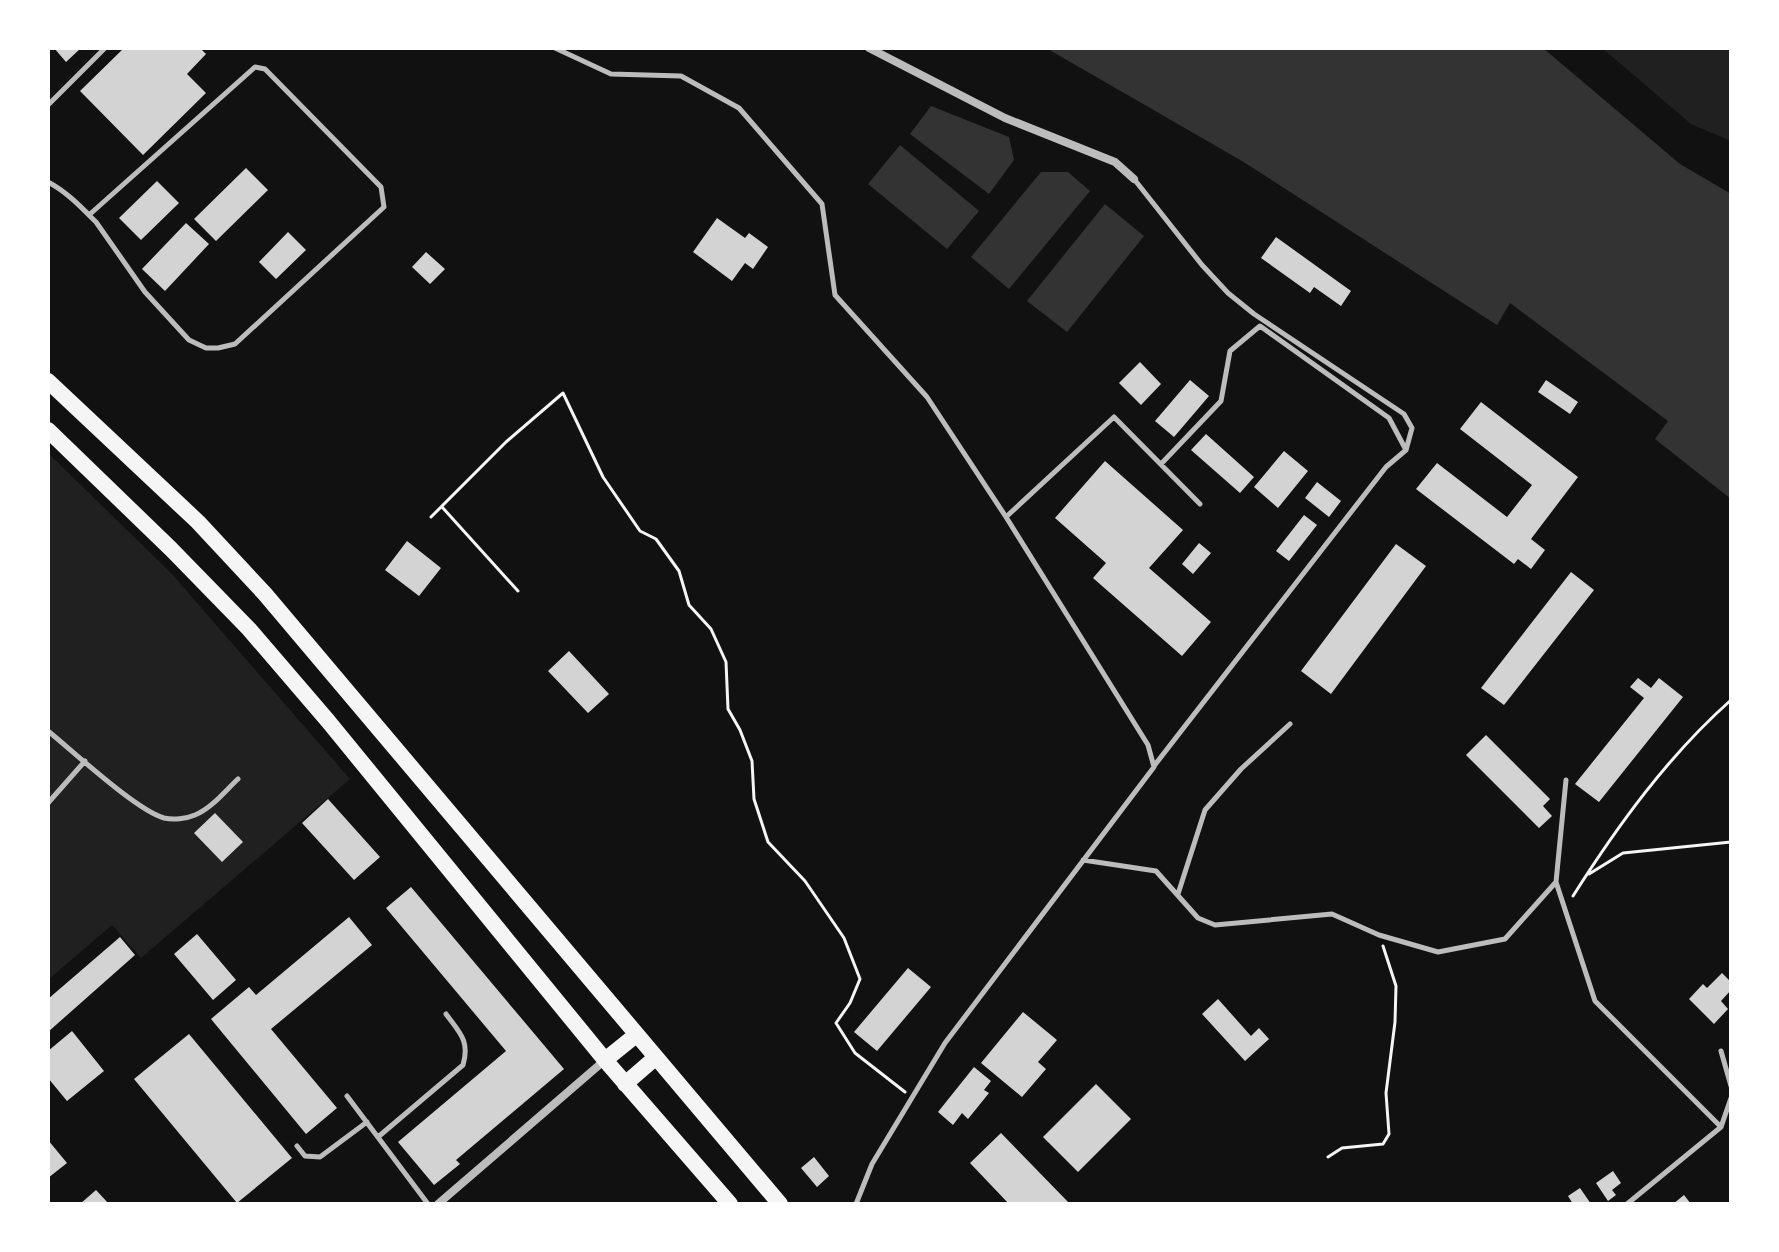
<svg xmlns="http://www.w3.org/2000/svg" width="1779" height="1252" viewBox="0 0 1779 1252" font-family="'Fira Sans Condensed',sans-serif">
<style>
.green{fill:#202020}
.water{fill:#333}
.building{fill:#d3d3d3}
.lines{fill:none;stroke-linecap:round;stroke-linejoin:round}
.path{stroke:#f5f5f5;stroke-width:3}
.service{stroke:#bcbcbc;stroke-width:5}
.minor{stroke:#bcbcbc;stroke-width:8}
.primary{stroke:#f5f5f5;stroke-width:16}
</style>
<rect width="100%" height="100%" fill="#111"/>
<path class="green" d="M1602 48H1731V141L1691 124Z
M48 453 172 574 350 779 141 958 112 925 48 980Z"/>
<path class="water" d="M1046 48H1543L1680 164 1731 194V499L1655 439 1668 421 1510 303 1497 325 1242 161Z
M931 106 1009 137 1014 160 989 194 910 134Z
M900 145 979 211 947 249 868 184Z
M1041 172H1068L1090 191 1009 289 971 257Z
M1105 204 1144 236 1067 332 1027 301Z"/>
<path class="building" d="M54 48H81L66 62Z
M124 48H200L206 54 187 74 206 93 143 155 80 91Z
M246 168 268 190 216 241 194 219Z
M157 181 179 203 141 240 119 218Z
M717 218 745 238 749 233 768 247 753 269 745 263 732 281 693 252Z
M186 223 209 244 165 291 142 269Z
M288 232 306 250 276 279 259 262Z
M1276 237 1351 291 1341 306 1314 287 1310 293 1261 258Z
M426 252 445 269 430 284 412 267Z
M1140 362 1161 384 1141 405 1119 383Z
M1190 380 1209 396 1174 437 1155 421Z
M1546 380 1578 402 1570 414 1538 392Z
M1481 402 1578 477 1531 539 1545 550 1531 569 1518 559 1514 564 1416 489 1437 463 1507 517 1532 485 1460 429Z
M1206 434 1254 477 1240 493 1191 450Z
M1284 451 1308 471 1278 508 1254 487Z
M1105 461 1183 530 1149 568 1211 622 1182 656 1093 578 1106 563 1055 518Z
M1317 482 1341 501 1329 517 1305 498Z
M1304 515 1317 525 1289 561 1276 551Z
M407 541 441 568 419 596 385 570Z
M1199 543 1211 553 1193 574 1182 564Z
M1396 544 1426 566 1331 694 1301 671Z
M1571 572 1594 590 1504 705 1481 688Z
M569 651 609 694 588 713 548 671Z
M1638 678 1651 688 1659 678 1683 697 1599 802 1575 784 1644 698 1630 687Z
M1486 735 1550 799 1543 806 1552 816 1539 828 1466 755Z
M328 799 380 857 354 880 302 823Z
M215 813 243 842 222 862 194 833Z
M411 887 564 1069 456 1160 460 1164 434 1185 398 1142 506 1051 386 908Z
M349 917 372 945 271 1029 337 1108 306 1134 211 1019 249 987 256 995Z
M197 934 236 980 213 1000 174 954Z
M120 937 135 955 48 1032V999Z
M908 968 931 987 877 1051 854 1032Z
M1722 973 1731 982V990L1721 1001 1728 1009 1714 1024 1689 999 1703 984 1707 988Z
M1218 999 1251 1036 1259 1028 1269 1039 1245 1061 1202 1014Z
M1023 1012 1057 1040 1038 1062 1046 1069 1022 1097 981 1063Z
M72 1031 104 1071 67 1101 48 1078V1051Z
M189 1034 292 1158 237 1203 134 1079Z
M974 1067 991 1081 984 1090 989 1093 968 1119 962 1113 953 1125 938 1112Z
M1096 1084 1131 1119 1078 1172 1043 1137Z
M1001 1133 1070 1204H1009L970 1163Z
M48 1140 67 1163 48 1178Z
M814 1157 829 1176 817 1187 801 1168Z
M1613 1171 1621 1183 1612 1190 1616 1195 1608 1201 1596 1183Z
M1580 1188 1591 1204H1573L1568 1196Z
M96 1190 109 1204H80Z
M1684 1195 1691 1204H1673Z"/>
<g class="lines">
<path class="path" d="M442 507 518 591
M431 517 506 442 563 393 603 477 640 531 656 539 679 571 689 605 711 629 726 662 728 709 740 730 752 761 754 799 768 842 805 881 844 938 860 979 850 1003 836 1023 855 1053 905 1092
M1589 874 1623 853 1731 842
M1573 896C1618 825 1668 756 1731 700
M1328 1157 1342 1148 1383 1144 1389 1134 1386 1093 1395 1022 1396 986 1383 946"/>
<path class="service" d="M555 48 611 74 681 76 739 108 822 204 835 295 927 397 1006 517 1148 745 1154 767 945 1043 872 1164 856 1204
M48 105 105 48
M1134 179 1202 265 1228 293 1254 314 1404 414 1412 428 1406 450 1386 467 1154 766
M48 182C67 192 81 207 96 222L145 292 189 340 206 348H218L235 344 384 207 381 187 265 69 255 67 89 215
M1161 464 1221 401 1230 351 1260 326 1389 418 1406 450
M1006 517 1114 417 1200 504
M48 731C74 752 136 810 164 818 173 820 186 819 195 815 212 808 225 791 238 779
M1566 780 1556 882 1595 1001 1721 1127
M48 803 85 761
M1083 860 1156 871 1198 918 1215 925 1332 914 1379 935 1438 952 1505 939 1556 882
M1178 894 1205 810 1241 769 1290 724
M1721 1051 1731 1086
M347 1096 428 1204
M378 1137 463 1065C470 1041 460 1033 446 1014
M297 1146 305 1156 320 1157 367 1122
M1627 1204 1721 1127 1731 1098"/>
<path class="minor" d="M869 48 1005 118 1115 162 1134 179
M438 1204 605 1060"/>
<path class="primary" d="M48 381 198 522 265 594 780 1204
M48 430 171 549 249 629 328 721 605 1060 730 1204
M605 1060 636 1035
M625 1084 655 1058"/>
</g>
<rect width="1779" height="1252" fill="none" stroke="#ffffff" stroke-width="100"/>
</svg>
